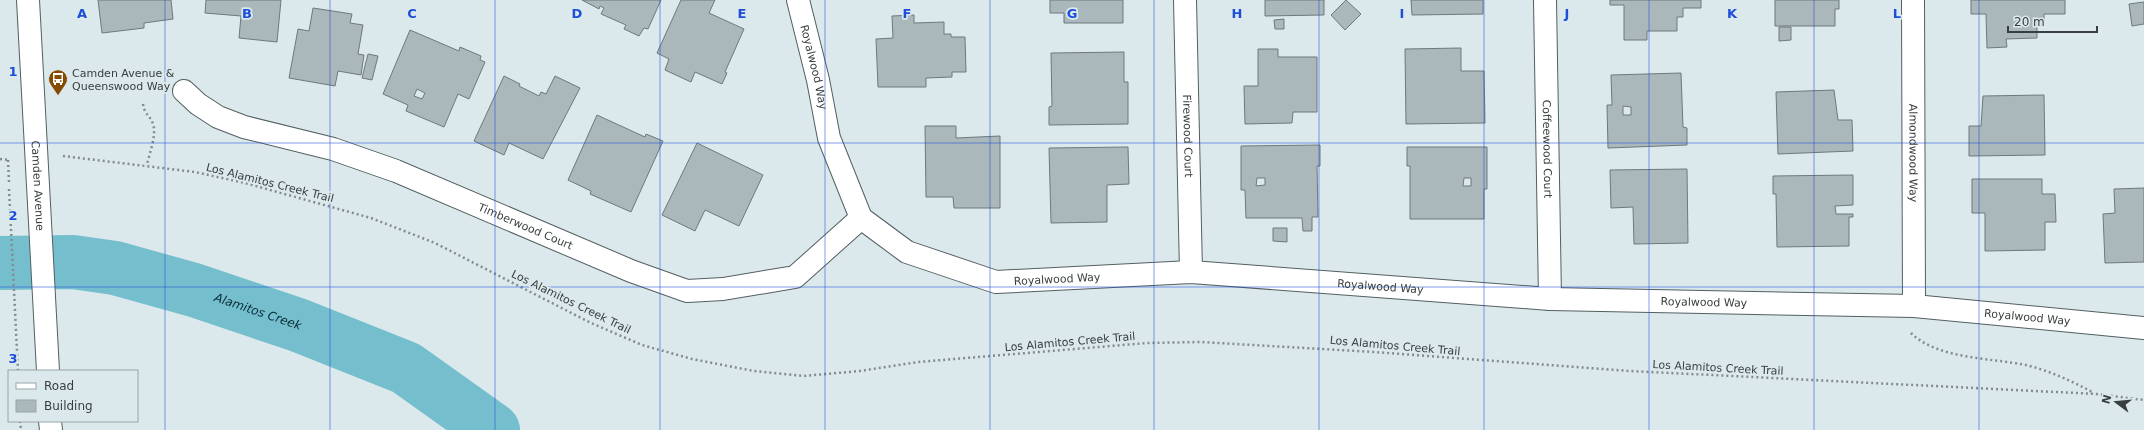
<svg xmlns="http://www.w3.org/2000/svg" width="2144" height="430" viewBox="0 0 2144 430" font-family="'DejaVu Sans',sans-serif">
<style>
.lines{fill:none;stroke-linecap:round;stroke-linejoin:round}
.river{stroke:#75becd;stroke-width:54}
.building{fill:#abb8bb;stroke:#6d797c;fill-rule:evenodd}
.minor-casing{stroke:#535f61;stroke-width:24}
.path{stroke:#828c8e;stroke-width:2.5;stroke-dasharray:2 3;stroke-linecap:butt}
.minor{stroke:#fff;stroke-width:22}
.grid{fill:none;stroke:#1d4ed8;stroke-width:1;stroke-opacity:0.55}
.labels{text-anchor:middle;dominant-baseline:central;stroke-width:3.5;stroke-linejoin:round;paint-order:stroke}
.street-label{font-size:11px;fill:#383e3f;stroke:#dbe9ec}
.poi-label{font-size:11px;fill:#383e3f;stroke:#dbe9ec;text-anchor:start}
.water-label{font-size:12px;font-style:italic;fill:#092e35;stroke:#dbe9ec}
.grid-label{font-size:13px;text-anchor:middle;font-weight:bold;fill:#1d4ed8;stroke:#dbe9ec;stroke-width:3.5;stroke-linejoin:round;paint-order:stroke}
</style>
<rect width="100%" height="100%" fill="#dbe9ec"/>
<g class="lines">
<path class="river" id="s1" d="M0 263 73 262 115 268 194 290 298 325 406 368 493 430"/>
</g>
<path class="building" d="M98 0H171L173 19 144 23V28L102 33Z
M206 0H281L277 42 239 38 241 16 205 13Z
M582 0H661L648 29 644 28 639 36 624 29 626 25 601 14 604 8 600 6 599 9Z
M681 0H715L709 13 744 29 725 72 727 73 722 84 695 72 691 82 665 70 669 59 657 53Z
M1050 0H1123V23H1064V13H1050Z
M1265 0H1324V15L1265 16Z
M1346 0 1361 14 1345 30 1331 15Z
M1411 0H1483V14L1412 15Z
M1610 0H1701V8H1683V17H1677V31H1647V40H1624V5H1610Z
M1775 0H1839V9H1835V26H1775Z
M1971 0H2065V14H2044V26H2037V38L2006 39 2007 47 1987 48 1986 14H1971Z
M2144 2V24L2132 26 2129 4Z
M313 8 352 14 350 23 363 25 358 54 364 55 361 75 338 71 335 86 289 78 298 29 309 31Z
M914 15V23L944 22V34H951V37H965L966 72H952V77L926 78V87H878L876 39 893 38 892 16Z
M1284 19V29H1275L1274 20Z
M1779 27H1791V40L1779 41Z
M410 30 459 51 460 47 481 56 480 60 485 62 469 99 458 94 444 127 406 111 408 105 383 94ZM417 89 425 93 422 99 414 96Z
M1461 48V71H1484L1485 123 1406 124 1405 49Z
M1258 49H1278V57H1317V112H1293L1292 123 1245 124 1244 86H1258Z
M1124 52V82H1128V124L1049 125V107L1052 106 1051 53Z
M368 54 378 56 372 80 362 78Z
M1681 73 1683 127 1687 128V145L1608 148 1607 105H1612L1611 75ZM1623 106 1631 107V115H1623Z
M504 76 520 84 519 86 539 96 541 92 546 94 555 76 580 88 543 159 509 143 504 155 474 141Z
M1834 90 1838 120H1852L1853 151 1778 154 1776 92Z
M2044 95 2045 155 1969 156V126H1981L1983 96Z
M597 115 645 137 646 134 663 141 631 212 590 194 591 191 568 180Z
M925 126H956V138L1000 136V208H954L953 197H926Z
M697 143 763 175 739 226 705 210 695 231 662 215Z
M1320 145V166H1317L1318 217H1312V231H1303L1302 218H1246L1245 190H1241V146ZM1257 178H1265V185L1256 186Z
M1128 147 1129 184 1107 185V222L1051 223 1049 148Z
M1407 147H1487V189H1484V219H1410V166H1407ZM1464 178H1471V186H1463Z
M1687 169 1688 243 1634 244 1633 207 1611 208 1610 170Z
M1853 175V205L1835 206 1836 214H1853V217H1849V246L1777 247 1776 194H1773V176Z
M1972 179H2042V194H2055L2056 222H2045V250L1985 251V213H1972Z
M2144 188V262L2105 263 2103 214 2115 213 2114 189Z
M1273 228H1287V242L1273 241Z"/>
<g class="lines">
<defs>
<g id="minor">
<path id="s2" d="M28 0 48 371"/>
<path id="s3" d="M798 0 818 80 829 138 861 218 907 252 996 282 1191 272 1550 299 1914 306 2144 328"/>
<path id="s4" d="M1185 0 1191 272"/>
<path id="s5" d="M1545 0 1550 299"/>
<path id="s6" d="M1913 0 1914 306"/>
<path id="s7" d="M184 91 198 104 218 117 244 127 333 149 396 171 631 271 687 291 723 289 795 277 861 218"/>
<path d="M50 421 51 430"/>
</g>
</defs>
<use href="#minor" class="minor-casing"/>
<path class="path" d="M143 104C145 116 150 115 153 124 157 135 149 154 147 165
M63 156 195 172 245 183 371 218 435 243 589 322 642 345 692 359 754 371 803 376 860 371 918 362 1147 343 1201 342 1374 352 1630 371 2096 394 2144 400
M0 159 10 160
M8 160 9 182
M9 189 18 371
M1911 333C1937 359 1991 358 2026 365 2050 371 2072 381 2094 393
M20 421 21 430"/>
<use href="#minor" class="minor"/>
</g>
<path class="grid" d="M165 0V430M330 0V430M495 0V430M660 0V430M825 0V430M990 0V430M1154 0V430M1319 0V430M1484 0V430M1649 0V430M1814 0V430M1979 0V430M0 143H2144M0 287H2144"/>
<defs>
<symbol id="bus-pin" viewBox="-11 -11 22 30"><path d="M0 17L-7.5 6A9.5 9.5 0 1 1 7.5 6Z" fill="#854b01" stroke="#dbe9ec"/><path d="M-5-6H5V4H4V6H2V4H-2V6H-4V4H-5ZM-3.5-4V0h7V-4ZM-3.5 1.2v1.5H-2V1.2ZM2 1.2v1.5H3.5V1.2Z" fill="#fff"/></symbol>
</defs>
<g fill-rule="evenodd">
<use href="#bus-pin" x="47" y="68" width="22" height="30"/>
</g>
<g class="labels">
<g class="street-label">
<text stroke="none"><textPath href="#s3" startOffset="69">Royalwood Way</textPath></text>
<text stroke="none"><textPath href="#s4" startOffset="136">Firewood Court</textPath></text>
<text stroke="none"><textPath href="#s5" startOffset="149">Coffeewood Court</textPath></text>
<text stroke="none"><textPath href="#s6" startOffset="153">Almondwood Way</textPath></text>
<text transform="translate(270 183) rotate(14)">Los Alamitos Creek Trail</text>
<text stroke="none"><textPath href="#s2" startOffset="186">Camden Avenue</textPath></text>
<text stroke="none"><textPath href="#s7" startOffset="370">Timberwood Court</textPath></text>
<text stroke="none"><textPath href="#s3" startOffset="440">Royalwood Way</textPath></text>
<text stroke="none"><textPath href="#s3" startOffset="764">Royalwood Way</textPath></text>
<text transform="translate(571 302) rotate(26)">Los Alamitos Creek Trail</text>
<text stroke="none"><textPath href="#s3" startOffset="1088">Royalwood Way</textPath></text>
<text stroke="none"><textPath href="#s3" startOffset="1412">Royalwood Way</textPath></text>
<text transform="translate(1070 342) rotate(-5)">Los Alamitos Creek Trail</text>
<text transform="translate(1395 346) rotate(5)">Los Alamitos Creek Trail</text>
<text transform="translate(1718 368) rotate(3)">Los Alamitos Creek Trail</text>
</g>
<g class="poi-label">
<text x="72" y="73">Camden Avenue &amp;<tspan x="72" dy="13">Queenswood Way</tspan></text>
</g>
<g class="water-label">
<text stroke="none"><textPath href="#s1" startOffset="265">Alamitos Creek</textPath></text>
</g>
</g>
<g class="grid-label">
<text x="82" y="18">A</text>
<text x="247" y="18">B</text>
<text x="412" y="18">C</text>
<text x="577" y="18">D</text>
<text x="742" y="18">E</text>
<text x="907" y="18">F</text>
<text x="1072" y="18">G</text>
<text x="1237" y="18">H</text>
<text x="1402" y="18">I</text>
<text x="1567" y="18">J</text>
<text x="1732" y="18">K</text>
<text x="1897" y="18">L</text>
<text x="13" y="76">1</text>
<text x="13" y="220">2</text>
<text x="13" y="363">3</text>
</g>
<rect x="8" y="370" width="130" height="52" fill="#dbe9ec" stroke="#9aa5a7"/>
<rect x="16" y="383" width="20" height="6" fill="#ffffff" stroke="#9aa5a7"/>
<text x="44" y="390" font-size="12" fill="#383e3f">Road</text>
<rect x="16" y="400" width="20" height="12" fill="#abb8bb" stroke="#9aa5a7"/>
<text x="44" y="410" font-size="12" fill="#383e3f">Building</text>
<g transform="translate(2116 402) rotate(286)" stroke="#dbe9ec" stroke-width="3" paint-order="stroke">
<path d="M0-3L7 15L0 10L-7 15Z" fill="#383e3f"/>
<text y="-6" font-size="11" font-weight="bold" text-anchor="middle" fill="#383e3f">N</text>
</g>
<path d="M2008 26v6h89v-6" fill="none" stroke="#383e3f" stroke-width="2"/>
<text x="2014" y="26" font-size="12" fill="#383e3f" stroke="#dbe9ec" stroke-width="3" paint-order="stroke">20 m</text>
</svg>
